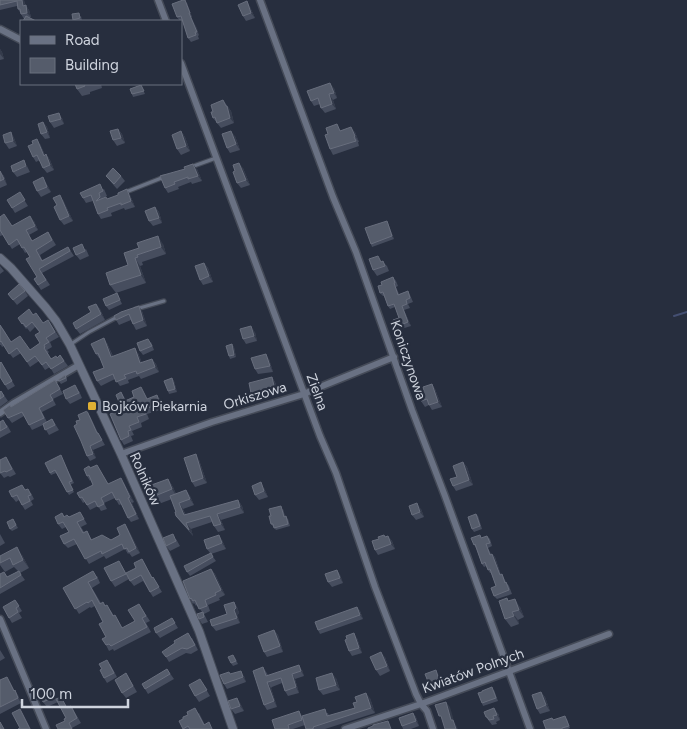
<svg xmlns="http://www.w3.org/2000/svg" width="687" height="729" viewBox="0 0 687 729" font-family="Figtree,sans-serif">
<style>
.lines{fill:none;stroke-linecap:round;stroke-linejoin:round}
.stream{stroke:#444f72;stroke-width:2}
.service-casing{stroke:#454b58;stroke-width:5.5}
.minor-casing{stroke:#454b58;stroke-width:9}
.tertiary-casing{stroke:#454b58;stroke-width:10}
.service{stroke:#697183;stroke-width:3}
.minor{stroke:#697183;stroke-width:6}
.tertiary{stroke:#697183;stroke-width:8}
.wall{fill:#464d5e}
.shaded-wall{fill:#343b4b}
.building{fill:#555c6b;stroke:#686e7d}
.poi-dot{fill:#dfb034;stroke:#272e3e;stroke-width:2}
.labels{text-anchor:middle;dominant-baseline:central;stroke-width:4.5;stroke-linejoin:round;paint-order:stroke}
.street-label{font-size:14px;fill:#cfd4de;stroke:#272e3e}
.poi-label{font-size:14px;fill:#cfd4de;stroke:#272e3e;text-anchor:start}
</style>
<rect width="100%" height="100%" fill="#272e3e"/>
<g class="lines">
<path class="stream" d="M674 316 687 312"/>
<defs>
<path id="service" d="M191 167 216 158
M126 192 164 177
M136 309 164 301
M71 344 89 332 117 317"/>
<path id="minor" d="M158 0 166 21
M260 0 333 197 356 252 412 410 445 496 530 729
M0 29 21 40
M181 63 320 436 336 473 375 587 416 694 421 704 427 711 433 729
M0 413 14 403 79 365
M121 454 212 422 304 394 315 389 394 357
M0 619 46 729
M345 729 421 704 609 634"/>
<path id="tertiary" d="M0 258 11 268 46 308 56 321 70 345 121 454 199 631 233 729"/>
</defs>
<use href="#service" class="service-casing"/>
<use href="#minor" class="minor-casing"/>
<use href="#tertiary" class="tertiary-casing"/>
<use href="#service" class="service"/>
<use href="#minor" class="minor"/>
<use href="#tertiary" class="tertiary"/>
</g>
<path class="wall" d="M0 0H24L25 5 29 10 31 17 24 19 18 9 17 6 0 10Z
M247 1 250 7 255 18 246 21 243 16Z
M187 3 192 17H191L199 35 198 36 199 39 191 42 188 38 182 20 180 21 177 17Z
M81 16 82 21H74L73 20Z
M0 49 2 52 4 59 0 60Z
M75 84H101L102 88 90 92V94L82 96 77 89Z
M141 85 145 94 133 97 132 94Z
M334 88 337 98 333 100 336 109 325 113 321 108 320 104 314 106 311 101Z
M223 100 231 111 234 123 221 128 213 118V112Z
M62 118 64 124 54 128 50 122Z
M43 122 47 127 50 138 45 139 41 134Z
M118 129 122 134 125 143 117 146 113 140Z
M341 130 355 132 359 142H358L359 146 333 155 330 149Z
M181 131 185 137 190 151 181 155 177 149Z
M11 132 14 138 17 146 9 149 5 143Z
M235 136 240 150 230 153 227 148Z
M40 144 45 155 46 154 50 160 54 170 47 173 43 168 40 160 36 162 33 157Z
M27 166 30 172 17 177 13 172Z
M243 168 250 185 241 188 237 183Z
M197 169 202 181 192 184 191 182 178 187 179 189 168 193 165 188 160 176Z
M0 171 4 176 7 185 0 188Z
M106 176H121L125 181 117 189 110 181Z
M46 183 51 192 41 197 37 191Z
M104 189 107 196 103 198 107 199 130 195 135 207 125 210 124 208 111 213 112 216 101 219 98 214 93 201 86 203 83 198Z
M23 198 28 206 15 213 12 208Z
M63 200 73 221 64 225 60 220Z
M155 207 159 212 162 223 153 226 149 221Z
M0 217 12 226 34 221 38 230 29 235 32 241 48 232 56 245 40 255 42 260 68 247 74 256 42 273 50 285 41 290 34 279 37 277 30 257 27 252 25 253 20 244 12 249 3 235 0 236Z
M388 223 394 239 372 247 371 244Z
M163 244 166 254 142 262 143 265 140 266 146 283 116 293 110 285 128 265 124 253Z
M86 249 89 256 80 260 76 255Z
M382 261 387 266 389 271 377 276 373 270Z
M204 263 208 268 213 282 203 285 200 280Z
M0 266 4 271 0 274Z
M393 277 396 281 398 286 396 287 399 294 408 291 410 295 413 302 408 304 410 308 404 310 411 326 398 330 396 327 399 318 395 307 390 309 388 306 384 296H383L380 293 382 285Z
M25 291 28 296 17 305 8 294Z
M117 293 122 304 109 310 106 306Z
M96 304 100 309 105 320 80 334 76 329 91 312Z
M142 311 147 326 136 330 131 320 119 325 116 320 121 312Z
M33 315 43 323 48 320 59 337 50 342 52 347 47 350 49 352 48 353 51 359 57 358 60 355 68 366 54 374 50 367 45 370 39 361 30 367 21 353 13 358 4 346 2 347 1 345H0V325L4 330 11 342 30 350 40 343 39 332 35 327 30 332 27 328 26 329 18 318Z
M255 332 257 341 246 344 243 339Z
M151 342 154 350 143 355 140 351Z
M107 343 113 356 138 353 142 363 152 359 156 364 159 372 141 379 139 376 128 380 129 383 120 386 115 379 101 386 97 381 104 368 100 358H99L96 354Z
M232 344 234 347 236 357 230 359 229 356Z
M269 359 273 372 258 374 255 369Z
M1 362 15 386 8 390 5 385Z
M272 377 275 382 278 391 255 398 251 393Z
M67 378V381L61 384 58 380Z
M172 378 174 381 177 392 169 394 168 391Z
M55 380 63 394 53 399 56 405 42 412 47 422 52 419 59 430 49 435 43 425 32 430 24 416 12 423 8 418 11 407Z
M432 384 435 389 442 407 432 410 429 405 425 407 421 401Z
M1 391 8 401 0 407V392Z
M79 391 82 398 70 404 66 399Z
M121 392 126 400 144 393 147 399 161 400 164 409 147 414 149 419 141 423 142 427 132 431 134 435 131 436 133 441 124 445 121 440 122 409Z
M90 416 98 433 105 445 93 450 96 458 90 461 87 456Z
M0 422 7 425 11 432 0 438Z
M6 457 16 474 10 477 8 476 4 478 0 473Z
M62 458 74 483 70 485 74 492 69 495 56 473 51 475 50 473Z
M199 460 207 483 195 487 192 482Z
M463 462 467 467 473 485 456 491 453 486Z
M97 465 108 484 124 483 134 502 132 503 139 519 131 522 128 518 122 504 119 505 115 498 104 503 107 509 101 511 98 506 90 510 85 502 83 503 80 498 93 485 91 480 90 481 87 476 90 468Z
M168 479 173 487 176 494 186 490 190 496 194 505 183 509 186 515 238 500 242 506 244 513 221 520 225 530 218 532 214 526 212 522 191 529 193 536 181 522 176 516V512L172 499 156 505 150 498Z
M264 488 268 497 259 500 255 495Z
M25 490 31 493 34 499 31 501 33 505 25 510 19 500 16 502 12 497Z
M283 509 285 516 288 519 290 526 276 530 271 524V516Z
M421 509 424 517 416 520 412 515Z
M80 512 87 524 81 527 84 532 87 531 92 540H111L120 535 125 524 128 529 140 553 132 557 129 553 128 554 125 549 106 559 104 556 89 564 77 544 68 548 64 544 69 532 66 527 62 529 58 524 62 513 65 517H69Z
M476 514 478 516 482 529 474 532 472 529Z
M13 519 18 528 12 531 10 529Z
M0 534 5 543 0 546Z
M384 535 385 537 388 536 392 541 395 549 378 555 375 550 379 539Z
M487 536 490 539 492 546 488 548 491 554H492L495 557 501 575 502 574 506 582 509 586 512 594 497 599 494 596 496 586 491 573H490L486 566 484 567 482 564 476 548 474 545 482 538Z
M176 539 180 546 170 551 166 546Z
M222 540 226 549 211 554 216 561 190 576 187 572 210 553 207 549Z
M22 555 29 568 20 573 25 580 0 594V574L8 577 18 571 14 567 5 572 0 565V556Z
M142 559 152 577H153L162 592 153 597 143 581 134 586 130 581Z
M122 566 129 579 115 587 111 581Z
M211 569 215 574 225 595 219 598 220 600 208 605 210 611 204 614 208 622 202 624 199 619 202 612 197 605 196 606 194 603 193 604 190 599Z
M337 570 340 575 343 583 332 587 328 582Z
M97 576 100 583 92 588 101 603 111 611 114 616 118 621 122 628 135 621 142 609 150 621 146 623 151 632 114 651 113 649 109 651 106 645V637L103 622 95 606 91 608 90 607 79 614 63 588Z
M15 600 22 611 19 613 22 618 12 623 9 618Z
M509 601 520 607 524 617 518 620 519 624 511 627 505 619Z
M234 602 237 607 239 613 237 615 240 623 216 631 212 626 227 614Z
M357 607 360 611 363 619 320 634 318 630Z
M172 618 178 628 160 638 156 633Z
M274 630 278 635 283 652 267 657 264 652Z
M192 638 198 650 191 654 186 653 169 662 166 657 175 643Z
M357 638 362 653 352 656 349 651 347 639Z
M0 650 5 658 0 661Z
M385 657 390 671 380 676 376 670Z
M235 658 238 664 233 666 231 663Z
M110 664 117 677 107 683 104 678 102 669Z
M263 667 268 675 302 670 304 676 295 679 299 693 288 696 285 691 282 683 272 687 271 688 277 707 267 710 264 705Z
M167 669 174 679 148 694 145 689Z
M126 673 137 692 126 698 122 693Z
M244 676 246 682 227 689 224 684Z
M439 676 443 685 432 689 429 684Z
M336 678 340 690 323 695 319 690Z
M200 679 210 696 199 702 195 696Z
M0 680 10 682 14 690 18 695 21 703 0 714Z
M494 690 498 701 483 706 482 703Z
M52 691 56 699 61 697 67 708 71 706 81 723 72 728 65 721 66 718 58 702 47 707 43 702Z
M541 692 545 697 550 711 540 714 537 709Z
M237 698 240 703 244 711 235 714 231 709Z
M370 698 375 713 325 729H306L305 725 293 729H275L299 711 302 716 328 713 329 716 355 708Z
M199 713 205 725 213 729H183V719Z
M413 713 416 717 419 726 411 729H403L402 726Z
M498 713 500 720 496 722 497 724 492 725 486 717Z
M552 718 554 720 567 719 570 728 568 729H546Z"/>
<path class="shaded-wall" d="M22 0H24L26 10 23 6Z
M185 0 187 3 192 17 190 13Z
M247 1 250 7 255 18 251 13Z
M26 5 29 10 31 17 27 13Z
M189 13 197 28 199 35 193 24Z
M0 49 2 52 4 59 0 54Z
M330 83 334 88 337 98 334 93Z
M329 94 333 100 336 109 332 104Z
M223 100 231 111 234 123 230 118Z
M59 113 62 118 64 124 61 119Z
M43 122 47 127 50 138 47 132Z
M351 127 355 132 359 142 355 136Z
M118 129 122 134 125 143 121 138Z
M181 131 185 137 190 151 186 146Z
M231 131 235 136 240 150 236 144Z
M11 132 14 138 17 146 13 141Z
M37 139 40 144 47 161 44 156Z
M46 154 50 160 54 170 50 165Z
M239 163 243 168 250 185 246 180Z
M193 164 197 169 202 181 198 176Z
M0 171 4 176 7 185Z
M43 177 46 183 51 192 47 187Z
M127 189 130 195 135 207 131 201Z
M60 195 63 200 73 221 69 216Z
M155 207 159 212 162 223 159 218Z
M30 216 34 221 38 230 35 226Z
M387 221 388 223 394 239 392 236Z
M158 236 163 244 166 254 161 247Z
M135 258 140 266 146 283 141 275Z
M204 263 208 268 213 282 209 276Z
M96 304 100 309 105 320 101 314Z
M139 306 142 311 147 326 143 320Z
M402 306 404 310 411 326 408 322Z
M251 326 255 332 257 341 254 336Z
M104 338 107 343 115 362 111 357Z
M232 344 234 347 236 357 234 355Z
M135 348 138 353 144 368 140 363Z
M266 354 269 359 273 372 270 366Z
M152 359 156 364 159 372 155 367Z
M272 377 275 382 278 391 274 386Z
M172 378 174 381 177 392 175 389Z
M432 384 435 389 442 407 438 402Z
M157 395 161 400 164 409 160 404Z
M87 411 90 416 100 438 97 433Z
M90 446 93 450 96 458 93 454Z
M196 454 199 460 207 483 203 478Z
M463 462 467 467 473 485 469 480Z
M121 478 124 483 134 502 130 497Z
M168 479 173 487 177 497 172 489Z
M261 482 264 488 268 497 264 491Z
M186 490 190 496 194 505 190 499Z
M128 498 132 503 139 519 136 514Z
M238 500 242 506 244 513 240 507Z
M179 503 183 509 188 522 184 515Z
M417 503 421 509 424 517 420 512Z
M217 514 221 520 225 530 221 524Z
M186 523 191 529 193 536 189 530Z
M125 524 128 529 140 553 136 548Z
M219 535 222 540 226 549 222 543Z
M388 536 392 541 395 549 391 544Z
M17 547 22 555 29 568 23 560Z
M492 554 495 557 502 579 500 575Z
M211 569 215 574 225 595 221 590Z
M337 570 340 575 343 583 340 578Z
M515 599 520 607 524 617 519 610Z
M234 602 237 607 239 613 237 615 240 623 237 618 234 610Z
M357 607 360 611 363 619 360 615Z
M512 612 518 620 519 624 514 616Z
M274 630 278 635 283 652 280 646Z
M354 633 357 638 362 653 359 648Z
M381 652 385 657 390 671 387 666Z
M299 665 302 670 304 676 301 671Z
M436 670 439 676 443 685 439 680Z
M241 671 244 676 246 682 243 677Z
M332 673 336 678 340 690 336 685Z
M292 674 295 679 299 693 296 687Z
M7 677 10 682 16 694 15 690 18 695 21 703 14 691Z
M267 682 271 688 277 707 274 701Z
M541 692 545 697 550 711 546 705Z
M366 693 370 698 375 713 371 708Z
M237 698 240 703 244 711 240 706Z
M446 702 450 707 454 721 458 729H456L451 720Z
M494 708 498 713 500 720 497 715Z
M20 709 23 714 31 729H30Z
M413 713 416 717 419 726 416 721Z"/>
<path class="building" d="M0 0H22L23 6 26 5 27 13 21 14 20 9H18L17 1 0 5Z
M183 0H185L190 13H189L197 32H195L196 35 188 38 181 16 177 17 172 4Z
M247 1 251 13 243 16 238 5Z
M79 13 80 18 73 20 72 14Z
M26 16 36 21H23Z
M330 83 334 93 329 94 332 104 321 108 318 98 311 101 307 91Z
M75 84H86H84L85 86 77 89Z
M141 85 144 91 132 94 130 89Z
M223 100 226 106H227L230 118 217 123 215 117 213 118 211 112H213L211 105Z
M59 113 61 119 50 122 48 116Z
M43 122 47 132 41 134 38 124Z
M337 124 340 131 351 127 355 136 354 137 356 141 330 149 325 135 328 134 326 128Z
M118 129 121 138 113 140 110 131Z
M181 131 186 146 177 149 172 135Z
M231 131 236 144 227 148 222 134Z
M11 132 13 141 5 143 3 135Z
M37 139 44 156 46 154 50 165 43 168 37 155 33 157 28 146 33 144 32 141Z
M24 160 26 166 13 172 11 166Z
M239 163 246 180 237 183 233 172 235 171 233 165Z
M193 164 198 176 188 179V177L174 182 175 184 165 188 160 176 185 169 184 167Z
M113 168 121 176 114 184 106 176Z
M0 171 4 179 0 181Z
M43 177 47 187 37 191 33 182Z
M100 184 103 191 99 193 100 197 96 201 106 197 107 199 118 195V193L127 189 131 201 121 205V203L107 208 108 210 98 214 91 195 83 198 80 193Z
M20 192 25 200 12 208 7 200Z
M60 195 69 216 60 220 54 207 57 205 53 198Z
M155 207 159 218 149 221 145 211Z
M4 214 12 226 30 216 35 226 26 230 32 241 48 232 52 240 36 250 42 261 68 247 70 251 39 269 46 280 38 285 34 279 37 277 26 259 30 257 24 247 22 248 17 239 9 245 0 230V217Z
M387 221 392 236 371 244 365 228Z
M158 236 161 247 137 255 138 257 135 258 141 275 110 285 106 273 128 265 124 253 139 248 137 243Z
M82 244 85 251 76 255 73 248Z
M378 256 381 262 383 261 385 266 373 270 369 259Z
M204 263 209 276 200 280 195 266Z
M393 277 395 283H394L398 295 408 291 410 298 406 300 407 304 402 306 408 322 396 327 393 320 399 318 394 304 388 306 383 292 380 293 378 286 382 285 381 282Z
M19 284 25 291 13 300 8 294Z
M117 293 120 300 106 306 103 299Z
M96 304 101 314 76 329 73 323 91 312 88 307Z
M139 306 143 320 133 324 129 314 116 320 114 316 121 312Z
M29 309 33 315 36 313 43 323 48 320 55 332 46 338 49 342 44 345 45 347 44 348 51 359 56 356 57 358 60 355 64 361 51 369 46 362 42 365 35 356 27 362 17 348 9 354 1 341 0 342V325L11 342 20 336 30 350 40 343 35 335 40 332 32 322 26 327 23 323 22 324 18 318Z
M251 326 254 336 243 339 240 329Z
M104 338 111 357 135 348 140 363 152 359 155 367 137 374 136 371 124 375 126 378 116 382 113 374 97 381 93 372 104 368 98 353 96 354 91 344Z
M148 339 152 346 140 351 137 343Z
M232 344 234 355 229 356 226 346Z
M266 354 270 366 255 369 251 358Z
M1 362 12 381 5 385 0 377V363Z
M65 375 66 378 59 381 58 380Z
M272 377 274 386 251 393 249 383Z
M172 378 175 389 168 391 164 381Z
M55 380 60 389 50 395 53 400 39 408 44 418 29 425 22 412 8 418 3 410 10 405 11 407Z
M432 384 438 402 429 405 427 399 421 401 418 393 424 391 423 387Z
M75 385 79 393 66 399 63 391Z
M141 387 147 399 157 395 160 404 144 409 146 414 137 417 139 422 129 426 131 430 128 431 129 436 121 440 110 414 122 409 116 395 121 392 125 401 134 397 132 391Z
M1 391 4 396 0 399V392Z
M87 411 97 433H98L102 440 90 446 93 454 87 456 81 441 74 426 77 424 76 421 80 420 78 415Z
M52 419 55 425 45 430 43 424Z
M3 420 7 427 0 431V422Z
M196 454 203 478 192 482 184 458Z
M61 455 72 481 69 482 73 490 67 492 55 470 50 473 45 463Z
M6 457 12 469 6 472 5 471 0 473V460Z
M463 462 469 480 453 486 450 479 457 477 453 466Z
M97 465 108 484 121 478 130 497 128 498 136 514 128 518 119 499 116 500 112 492 101 498 104 504 98 507 95 501 87 505 82 497 80 498 77 493 93 485 89 475 87 476 84 469 89 466 90 468Z
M168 479 172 489 150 498 146 487Z
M261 482 264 491 255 495 252 486Z
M22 485 25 490 28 489 31 495 28 496 30 501 22 505 17 495 12 497 9 491Z
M186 490 190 499 179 503 184 515 238 500 240 507 217 514 221 524 214 526 210 516 186 523 189 530 176 516 175 512H176L170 496Z
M417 503 420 512 412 515 409 506Z
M281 506 284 517 286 516 288 524 274 528 273 524H271L269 516H271L269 509Z
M80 512 84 519 77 522 83 533 87 531 91 540 102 535 111 540 120 535 117 528 125 524 136 548 129 552 127 548 124 549 122 544 102 554 101 551 85 559 74 539 64 544 60 536 69 532 63 522 58 524 55 517 62 513 64 517 67 515 69 517Z
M476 514 480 526 472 529 468 517Z
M13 519 16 525 10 529 7 522Z
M173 534 176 541 166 546 163 538Z
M219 535 222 543 207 549 204 540Z
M384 535 385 537 388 536 391 544 375 550 372 541 379 539 378 537Z
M480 535 481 538 487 536 490 543 486 544 490 555 492 554 500 575 502 574 505 583 506 582 509 590 494 596 491 588 496 586 490 569 488 570 485 562 482 564 475 544 474 545 471 538Z
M17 547 23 560 13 565 10 558 0 563V556Z
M211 553 213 557 187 572 184 566Z
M142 559 152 578 153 577 159 587 150 592 141 575 130 581 126 573 136 568 134 563Z
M119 561 126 574 111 581 104 568Z
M211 569 221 590 215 593 216 595 205 600 207 606 199 609 195 600 193 601 191 598 190 599 183 581Z
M337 570 340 578 328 582 325 574Z
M19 571 21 575 0 588V574L4 572 7 577Z
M93 571 97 578 88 582 100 604 103 602 105 606 107 605 113 616 115 615 122 628 135 621 128 610 139 604 146 616 142 618 147 627 111 646 109 644 106 645 102 639 106 637 99 624 103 622 92 600 88 603 87 602 75 609 63 588Z
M507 598 508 601 515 599 519 610 512 612 514 616 505 619 499 601Z
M15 600 19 606 16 608 18 612 9 618 3 607Z
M234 602 236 608 234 610 237 618 212 626 210 620 227 614 224 605Z
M357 607 360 615 318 630 315 622Z
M203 612 204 617 199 619 197 614Z
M172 618 175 623 156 633 154 628Z
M274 630 280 646 264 652 258 636Z
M188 633 195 645 187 649 182 648 166 657 162 652 175 643 174 641Z
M354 633 359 648 349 651 345 640 347 639 346 636Z
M381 652 387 666 376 670 370 657Z
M233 655 236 661 231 663 228 657Z
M107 660 114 673 104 678 100 670 102 669 99 664Z
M299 665 301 671 292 674 296 687 285 691 281 678 268 682H267L274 701 264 705 253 671 263 667 266 676Z
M167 669 170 674 145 689 142 684Z
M436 670 439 680 429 684 425 674Z
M241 671 243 677 224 684 220 675 229 672 230 674Z
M126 673 133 686 122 693 115 680Z
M332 673 336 685 319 690 316 678Z
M7 677 14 691 15 690 18 698 0 707V680Z
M200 679 207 690 195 696 189 685Z
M492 687 496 698 482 703 478 693 482 692V691Z
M52 691 54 697 43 702 41 697Z
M541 692 546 705 537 709 532 695Z
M366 693 371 708 313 727 314 728 311 729H306L302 716 325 709 327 716 355 708 353 703 357 702 355 697Z
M61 697 67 708 71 706 77 718 69 723 72 729H58L56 725 65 721 64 719 66 718 56 699Z
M237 698 240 706 231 709 228 701Z
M446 702 451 720H453L456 729H445L441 716H439L438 713 435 705Z
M195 708 204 725 209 722 212 729H190L188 726 183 729 179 721 183 719V717L188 715 187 712Z
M494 708 497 715 493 716 494 719 489 720 487 717H486L484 712Z
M20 709 30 729H18L20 728 12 713Z
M299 711 302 720 288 725 289 729H275L272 720Z
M413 713 416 721 402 726 399 718Z
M565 716 569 726 562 728V729H546L543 721 552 718 553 720Z
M388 721 391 729H368V728L373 726V725Z
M0 722 4 729H0Z"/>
<rect class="poi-dot" x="87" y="401" width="10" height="10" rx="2.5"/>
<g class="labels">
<g class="street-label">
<text transform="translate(408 360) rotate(71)">Koniczynowa</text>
<text transform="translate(317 392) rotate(70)">Zielna</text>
<text transform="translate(255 396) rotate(-17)">Orkiszowa</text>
<text transform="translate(145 479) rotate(66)">Rolników</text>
<text transform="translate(473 671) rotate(-20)">Kwiatów Polnych</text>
</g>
<g class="poi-label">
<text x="102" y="406">Bojków Piekarnia</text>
</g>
</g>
<rect x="20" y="20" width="162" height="65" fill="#272e3e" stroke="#6a707e"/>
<rect x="30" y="36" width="25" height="8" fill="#697183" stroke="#6a707e"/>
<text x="65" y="45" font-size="15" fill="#cfd4de">Road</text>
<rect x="30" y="58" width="25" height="15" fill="#555c6b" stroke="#6a707e"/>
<text x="65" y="70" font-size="15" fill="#cfd4de">Building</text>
<path d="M22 699v8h106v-8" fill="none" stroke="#cfd4de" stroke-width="2.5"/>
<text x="30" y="699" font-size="15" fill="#cfd4de" stroke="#272e3e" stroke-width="4" paint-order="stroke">100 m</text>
</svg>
